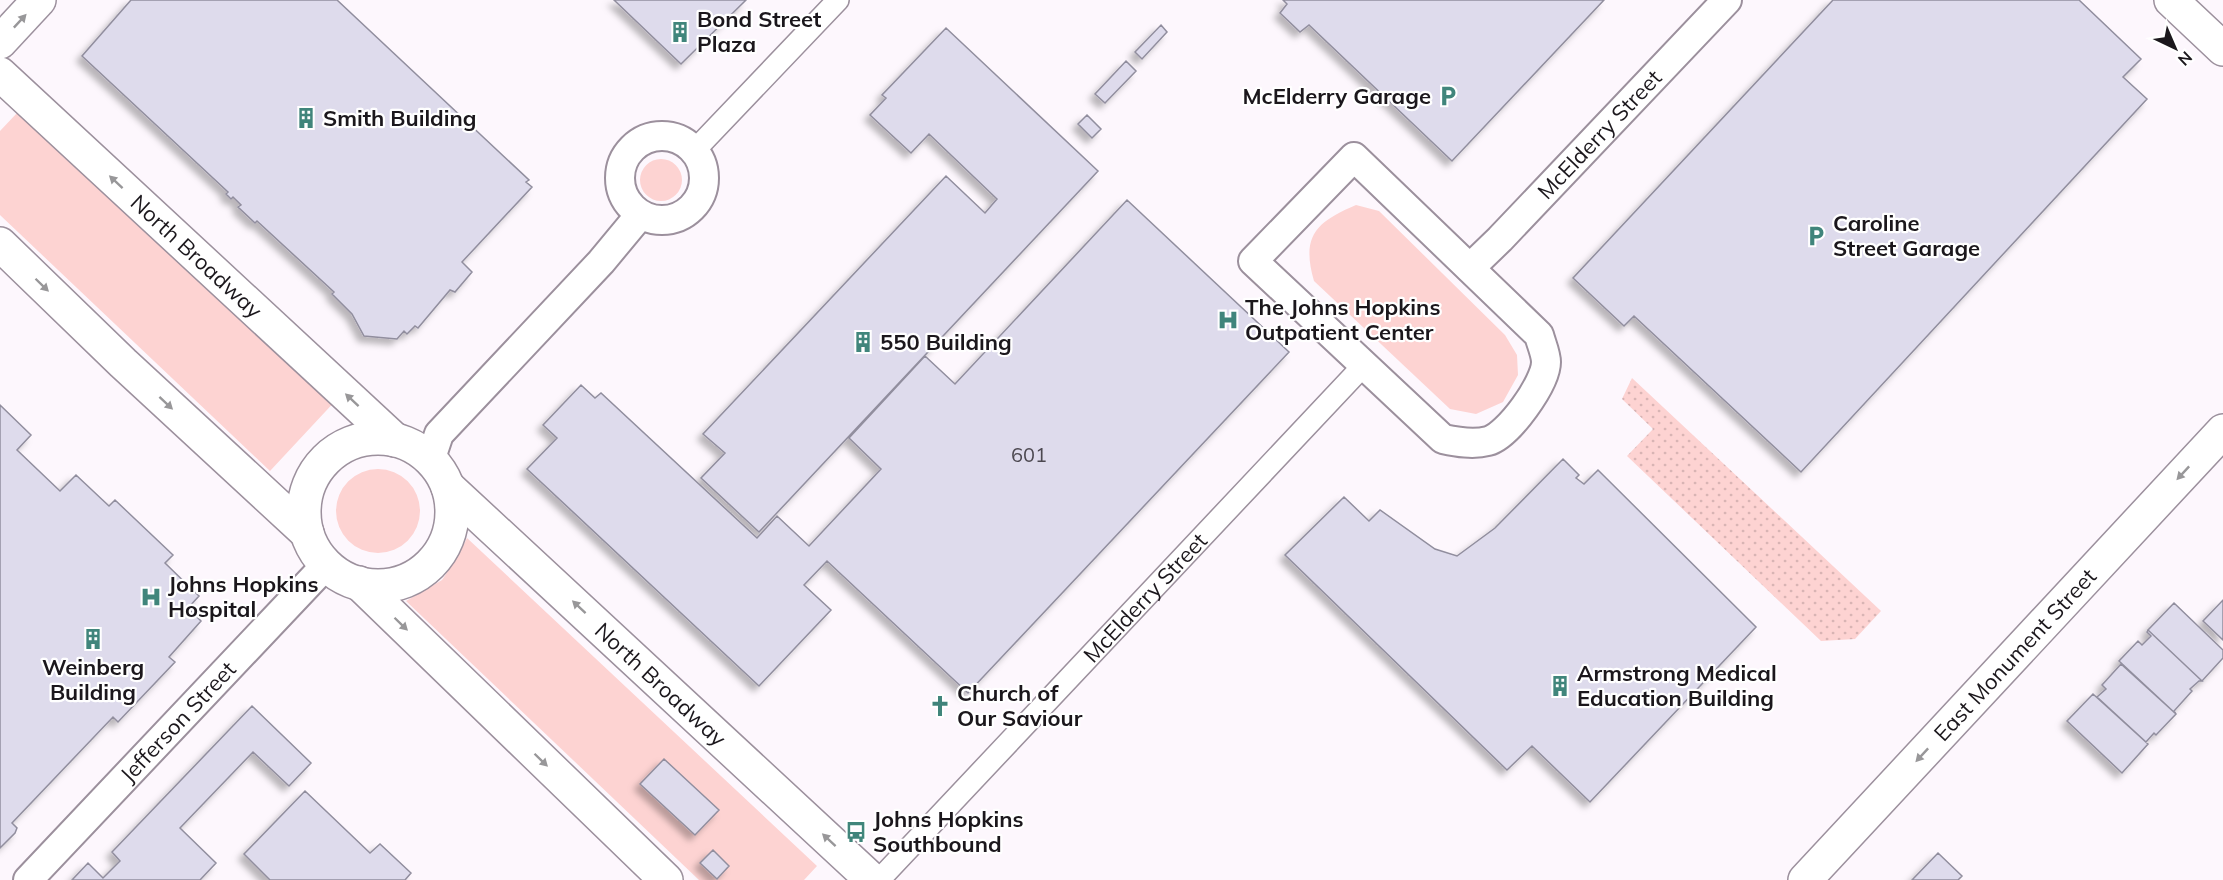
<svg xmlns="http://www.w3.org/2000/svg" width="2223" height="880" viewBox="0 0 2223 880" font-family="Mulish,sans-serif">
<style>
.grass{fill:#fdd3d2}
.garden{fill:url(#garden-dots)}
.building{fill:#dedbec;stroke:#918e9e;stroke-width:1.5;filter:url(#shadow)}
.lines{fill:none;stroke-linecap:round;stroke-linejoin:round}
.pedestrian-casing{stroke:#9c909d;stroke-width:24}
.minor-casing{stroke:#9c909d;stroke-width:32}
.tertiary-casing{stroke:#9c909d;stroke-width:36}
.secondary-casing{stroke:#9c909d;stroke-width:36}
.primary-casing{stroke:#9c909d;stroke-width:36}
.pedestrian{stroke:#fff;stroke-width:21}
.minor{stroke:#fff;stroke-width:28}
.tertiary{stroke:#fff;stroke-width:33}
.secondary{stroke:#fff;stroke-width:33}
.primary{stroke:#fff;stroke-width:33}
.oneway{fill:#989799}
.labels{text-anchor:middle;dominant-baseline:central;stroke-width:4.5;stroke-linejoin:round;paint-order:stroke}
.number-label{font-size:20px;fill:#4c4850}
.poi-label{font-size:22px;font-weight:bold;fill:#1b171c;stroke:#fff;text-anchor:start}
.street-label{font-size:22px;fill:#1b171c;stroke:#fff}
</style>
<defs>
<pattern id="garden-dots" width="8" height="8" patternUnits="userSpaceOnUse" patternTransform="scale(1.5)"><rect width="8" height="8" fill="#fdd3d2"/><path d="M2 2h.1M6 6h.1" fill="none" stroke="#d8b4b4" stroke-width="1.8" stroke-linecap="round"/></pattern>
<filter id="shadow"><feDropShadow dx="-5.5" dy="5.5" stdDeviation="3" flood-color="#0004"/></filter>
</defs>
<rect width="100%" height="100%" fill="#fdf7fd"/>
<path class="grass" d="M17 113 339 397 270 471 0 215V131Z
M640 180a21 21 0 1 1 42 0a21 21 0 1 1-42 0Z
M1356 205 1379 211 1505 335 1517 355 1518 375 1503 402 1476 414 1450 409 1314 281C1301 236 1316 222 1356 205Z
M336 511a42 42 0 1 1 84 0a42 42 0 1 1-84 0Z
M467 538 817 866 804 880H699L406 601 442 580 458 556Z"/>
<path class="garden" d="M1632 378 1881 611 1855 639 1821 641 1627 456 1653 429 1622 399Z"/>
<path class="building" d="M131 0H337L529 180 526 182 532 187 462 262 472 272 455 292 450 290 418 328 415 326 407 334 404 331 397 339 364 336 352 314 332 294 334 292 257 221 255 223 238 207 241 205 233 197 231 199 226 194 228 192 82 56Z
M614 0H746L681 64Z
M1283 0H1604L1452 161 1309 25 1300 32 1280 13 1287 4Z
M1833 0H2079L2141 59 2123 77 2147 99 1801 472 1634 316 1624 326 1573 278Z
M1161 25 1167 32 1142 59 1135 52Z
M946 28 1098 171 759 532 701 478 725 453 703 434 946 176 985 213 997 199 929 134 911 153 870 115 886 98 882 95Z
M1126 61 1136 71 1105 103 1095 94Z
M1087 115 1101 129 1092 138 1078 124Z
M1127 200 1289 352 968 693 827 561 804 585 831 610 759 686 527 469 557 438 543 425 581 385 595 398 601 393 757 538 777 516 809 546 881 469 849 438 925 356 955 384Z
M0 405 31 435 17 450 60 491 76 475 109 506 115 500 173 555 165 563 199 596 188 608 201 621 169 657 175 662 118 722 113 717 12 823 17 828 15 833 0 848Z
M1563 459 1579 475 1576 478 1584 484 1598 470 1756 627 1590 802 1532 746 1507 770 1285 555 1344 497 1369 521 1380 510 1435 549 1457 556 1495 528Z
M2223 600V640L2203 621Z
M2174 603 2223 650V658L2202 681 2148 630Z
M2148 630 2202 681H2199L2190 689 2192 691 2174 711 2176 714 2119 661 2138 641 2142 645 2151 636 2147 632Z
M2121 664 2176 714 2156 735 2154 733 2146 742 2097 697 2106 689 2102 685Z
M2093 694 2148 744 2122 773 2067 721Z
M252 706 311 763 289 786 253 752 180 828 216 863 200 880H72L88 863 103 878 120 861 112 852Z
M664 759 719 810 695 835 640 784Z
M305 791 370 853 380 844 411 873 405 880H270L244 854Z
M713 850 729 866 717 879 700 863Z
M1938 853 1962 876 1958 880H1912Z"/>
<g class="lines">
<defs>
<g id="pedestrian">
<path d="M694 151 838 0"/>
<path id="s1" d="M879 880 1363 366"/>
</g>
<g id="minor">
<circle cx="662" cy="178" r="42"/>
<path d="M1354 157 1539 335C1541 343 1546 354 1546 362 1546 383 1508 436 1488 441 1473 445 1457 442 1443 439L1253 261Z"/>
<path id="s2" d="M1470 268 1500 239 1727 0"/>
<path d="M431 458 439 434 601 262 640 215"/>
<path id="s3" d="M28 880 326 565"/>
</g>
<path id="tertiary" d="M2171 0 2223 49"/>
<g id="secondary">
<path id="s4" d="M0 74 395 440"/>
<path d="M0 244 123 363 307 533"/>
<circle cx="378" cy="512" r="74"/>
<path id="s5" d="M448 487 872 880"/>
<path d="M359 583 666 880"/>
</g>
<g id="primary">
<path d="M0 42 39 0"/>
<path id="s6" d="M1805 880 2223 431"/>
</g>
</defs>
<use href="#pedestrian" class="pedestrian-casing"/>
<use href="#minor" class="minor-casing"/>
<use href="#tertiary" class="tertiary-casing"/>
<use href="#secondary" class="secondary-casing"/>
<use href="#primary" class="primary-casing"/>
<use href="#pedestrian" class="pedestrian"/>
<use href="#minor" class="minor"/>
<use href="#tertiary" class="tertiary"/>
<use href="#secondary" class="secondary"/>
<use href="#primary" class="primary"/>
</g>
<defs><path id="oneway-solid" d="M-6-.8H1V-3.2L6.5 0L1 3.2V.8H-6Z" transform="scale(1.5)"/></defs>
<g class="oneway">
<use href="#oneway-solid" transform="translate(20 21) rotate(-47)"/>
<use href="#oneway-solid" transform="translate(116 182) rotate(-137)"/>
<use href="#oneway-solid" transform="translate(42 285) rotate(44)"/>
<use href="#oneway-solid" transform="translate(352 400) rotate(-137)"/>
<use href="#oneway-solid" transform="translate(166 403) rotate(43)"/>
<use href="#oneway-solid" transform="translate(2183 473) rotate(133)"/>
<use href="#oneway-solid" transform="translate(579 607) rotate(-137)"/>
<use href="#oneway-solid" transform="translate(401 624) rotate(44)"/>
<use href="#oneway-solid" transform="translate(1922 755) rotate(133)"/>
<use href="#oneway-solid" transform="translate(541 760) rotate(44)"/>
<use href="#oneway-solid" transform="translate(829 840) rotate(-137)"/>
</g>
<defs>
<symbol id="building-bare" viewBox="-9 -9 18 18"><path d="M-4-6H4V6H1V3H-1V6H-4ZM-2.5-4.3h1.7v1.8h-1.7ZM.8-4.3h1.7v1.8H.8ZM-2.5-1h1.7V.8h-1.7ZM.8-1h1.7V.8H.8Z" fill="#40857b" stroke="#fff" stroke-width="2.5" paint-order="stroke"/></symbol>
<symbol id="parking-bare" viewBox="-9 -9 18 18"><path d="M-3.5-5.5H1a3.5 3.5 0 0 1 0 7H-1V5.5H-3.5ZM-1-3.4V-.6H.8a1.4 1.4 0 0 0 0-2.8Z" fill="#40857b" stroke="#fff" stroke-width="2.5" paint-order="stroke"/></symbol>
<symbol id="hospital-bare" viewBox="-9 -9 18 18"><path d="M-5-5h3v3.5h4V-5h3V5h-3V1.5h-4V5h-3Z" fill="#40857b" stroke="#fff" stroke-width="2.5" paint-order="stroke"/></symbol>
<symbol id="church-bare" viewBox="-9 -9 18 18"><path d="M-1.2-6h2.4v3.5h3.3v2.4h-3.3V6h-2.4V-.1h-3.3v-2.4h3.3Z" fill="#40857b" stroke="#fff" stroke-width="2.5" paint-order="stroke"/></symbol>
<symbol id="bus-bare" viewBox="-9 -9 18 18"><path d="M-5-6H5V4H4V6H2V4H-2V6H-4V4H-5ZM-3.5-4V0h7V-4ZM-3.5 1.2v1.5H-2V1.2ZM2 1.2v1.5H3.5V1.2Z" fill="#40857b" stroke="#fff" stroke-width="2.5" paint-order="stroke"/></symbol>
</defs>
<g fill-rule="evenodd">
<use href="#building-bare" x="665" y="17" width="30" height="30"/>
<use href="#parking-bare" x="1433" y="81" width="30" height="30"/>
<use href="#building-bare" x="291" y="103" width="30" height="30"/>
<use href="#parking-bare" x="1801" y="221" width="30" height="30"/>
<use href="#hospital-bare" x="1213" y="305" width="30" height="30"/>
<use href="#building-bare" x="848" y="327" width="30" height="30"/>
<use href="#hospital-bare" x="136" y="582" width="30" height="30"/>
<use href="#building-bare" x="78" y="624" width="30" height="30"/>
<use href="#building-bare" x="1545" y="671" width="30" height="30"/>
<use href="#church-bare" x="925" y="691" width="30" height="30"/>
<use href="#bus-bare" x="841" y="817" width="30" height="30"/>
</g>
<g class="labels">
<g class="number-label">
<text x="1029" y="454">601</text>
</g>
<g class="poi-label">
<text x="697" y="19">Bond Street<tspan x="697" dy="25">Plaza</tspan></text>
<text x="1431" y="96" text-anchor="end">McElderry Garage</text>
<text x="323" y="118">Smith Building</text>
<text x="1833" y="223">Caroline<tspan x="1833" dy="25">Street Garage</tspan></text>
<text x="1245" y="307">The Johns Hopkins<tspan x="1245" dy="25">Outpatient Center</tspan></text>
<text x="880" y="342">550 Building</text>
<text x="168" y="584">Johns Hopkins<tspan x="168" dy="25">Hospital</tspan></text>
<text x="93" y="667" text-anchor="middle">Weinberg<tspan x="93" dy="25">Building</tspan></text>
<text x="1577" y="673">Armstrong Medical<tspan x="1577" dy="25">Education Building</tspan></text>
<text x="957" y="693">Church of<tspan x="957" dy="25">Our Saviour</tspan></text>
<text x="873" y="819">Johns Hopkins<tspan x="873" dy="25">Southbound</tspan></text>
</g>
<g class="street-label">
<text stroke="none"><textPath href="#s2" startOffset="186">McElderry Street</textPath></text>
<text stroke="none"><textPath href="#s4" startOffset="268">North Broadway</textPath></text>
<text stroke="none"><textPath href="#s1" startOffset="388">McElderry Street</textPath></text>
<text stroke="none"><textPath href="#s6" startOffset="308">East Monument Street</textPath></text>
<text stroke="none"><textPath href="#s5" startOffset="290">North Broadway</textPath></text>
<text stroke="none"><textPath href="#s3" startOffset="218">Jefferson Street</textPath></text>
</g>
</g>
<g transform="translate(2175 48) rotate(136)" stroke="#ffffff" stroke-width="4.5" paint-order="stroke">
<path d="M0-4.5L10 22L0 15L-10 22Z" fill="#1b171c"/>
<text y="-9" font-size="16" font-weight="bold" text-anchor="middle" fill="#1b171c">N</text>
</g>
</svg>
